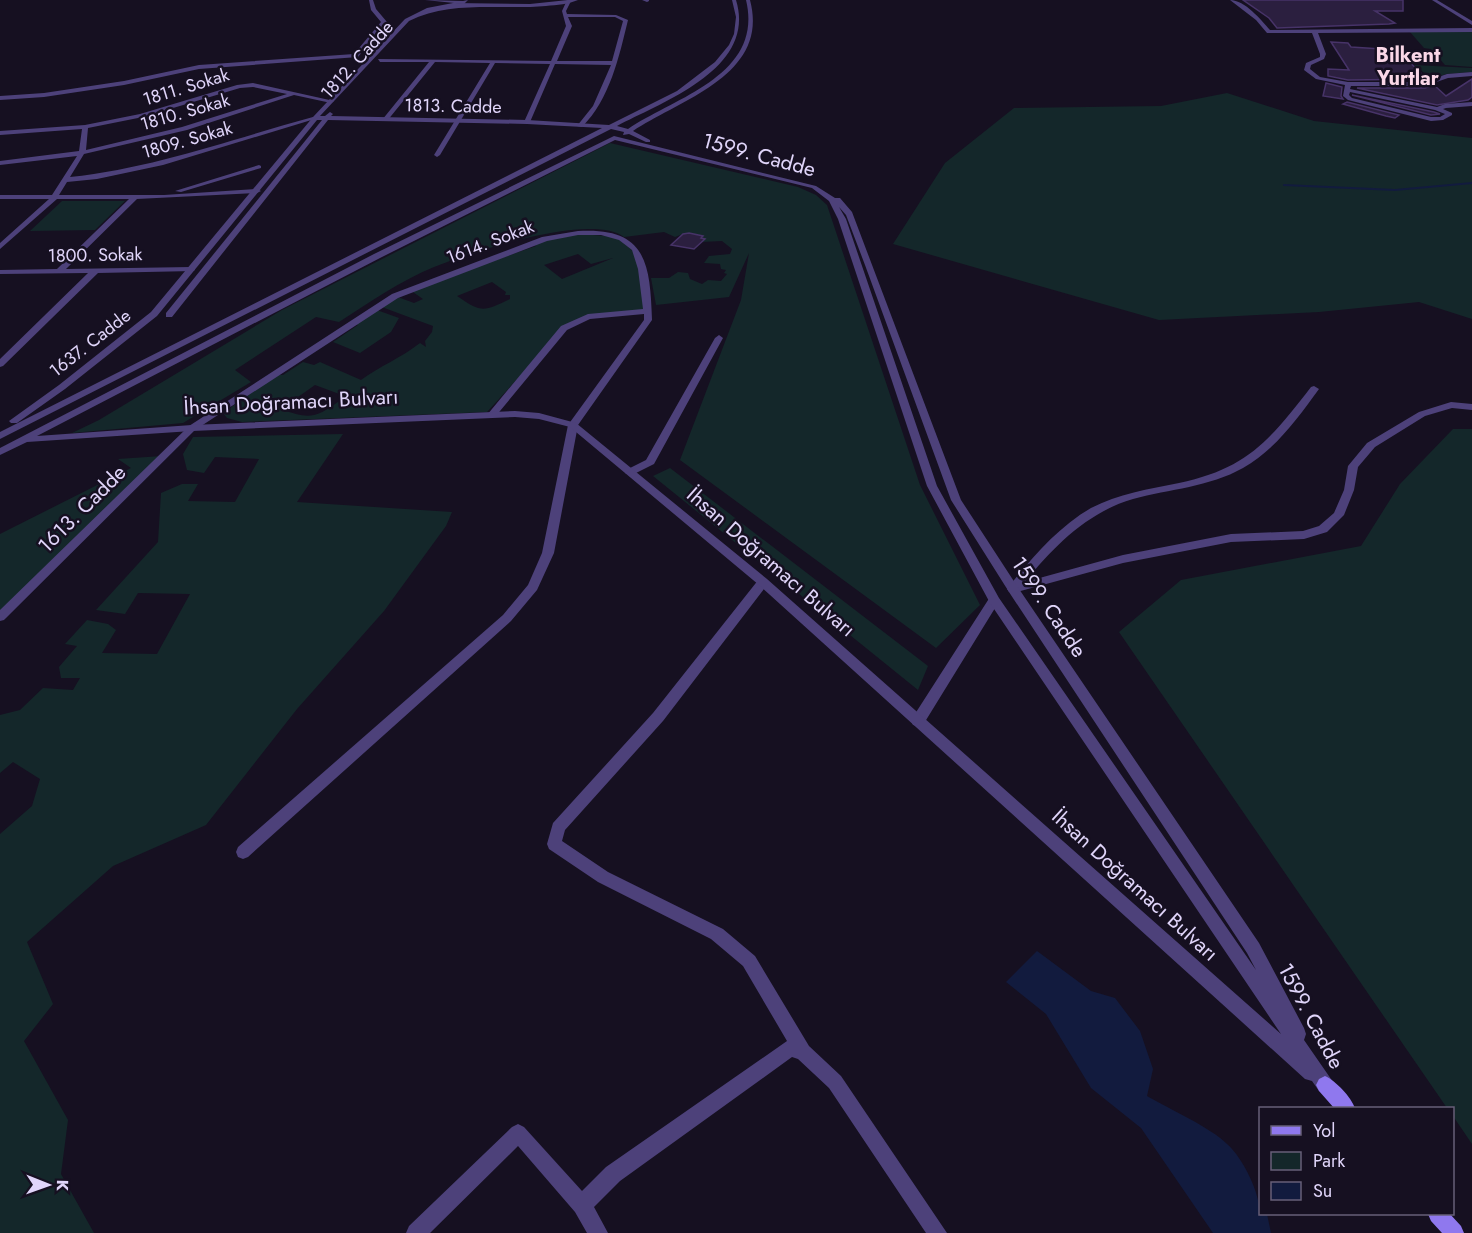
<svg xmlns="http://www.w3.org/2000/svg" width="1472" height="1233" viewBox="0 0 1472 1233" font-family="Jost,sans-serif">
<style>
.green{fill:#14272a;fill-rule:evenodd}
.water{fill:#121b3e}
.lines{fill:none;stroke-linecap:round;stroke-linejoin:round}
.stream{stroke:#121b3e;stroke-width:2}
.building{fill:#2b1f3f;stroke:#473368;stroke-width:1.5}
.minor{fill:#4d417a;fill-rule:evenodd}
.tertiary{fill:#4d417a;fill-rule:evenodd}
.secondary{fill:#8f78ee;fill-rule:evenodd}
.labels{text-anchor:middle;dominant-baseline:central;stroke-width:5;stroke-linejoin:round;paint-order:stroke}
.far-street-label{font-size:18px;fill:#e0d5fa;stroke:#161021}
.far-quarter-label{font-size:20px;font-weight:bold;fill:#fad7e7;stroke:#161021}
.street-label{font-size:21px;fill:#e0d5fa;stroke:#161021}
</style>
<rect width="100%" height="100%" fill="#161021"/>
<path class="green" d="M1472 31V67L1445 65 1431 49 1424 48 1410 32Z
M1414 65 1472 68V72L1446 74 1432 79Z
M1227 93 1314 121 1472 138V319L1419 302 1319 312 1159 320 893 244 945 163 1014 108 1161 106Z
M610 143 798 187 816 195 827 205 920 485 980 605 936 648 680 460 741 300 749 253 729 297 656 305 651 278H669L678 272 688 273 690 279 702 284 708 280 721 281 727 274 724 273 726 270 721 269 720 264 704 263 709 256 730 254 732 249 722 241 701 242 703 236 683 234 675 237 664 232 624 237C591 212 472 252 434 267 400 281 370 302 339 322L316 317 235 370 251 382 183 423 72 433 99 420 282 310Z
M62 201H125L95 230 30 231Z
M571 233 616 237 638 255 648 311 588 317 564 328 487 412 242 422 227 418 223 413 276 375H283L303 362 314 365 320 362 361 380C380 366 401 358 420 343L426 347 425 341 432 332 433 326 379 306 395 296 414 303 423 299 410 290 536 246 533 243ZM578 254 591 264 613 258 562 279 544 265ZM492 282 506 292 505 295H510V299C483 312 482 313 457 296ZM315 385 342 395V399C316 418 310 420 281 409Z
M374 309 399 318 391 332 360 353 333 342 358 325 352 323Z
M1453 429H1472V1144L1453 1116 1452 1108H1447L1119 632 1181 580 1361 546 1400 484Z
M343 434 297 502 452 512 446 526 384 611 297 709 206 825 113 866 27 942 53 1004 24 1041 68 1120 61 1174 94 1233H0V834L32 806 40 779 13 762 0 773V715L20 710 43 688 73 690 80 678H61L59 667 77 646 65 644 87 620 108 624 116 630 102 653 157 654 190 594 138 593 125 614 96 610 158 542 161 493 182 484H198L188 501 235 502 259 459 215 457 204 473 187 470 183 454 193 437Z
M162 456 0 616V534L131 468 118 459Z
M670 468 928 666 918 690 653 476Z"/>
<path class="water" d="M1037 951 1091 991 1115 998 1140 1031 1153 1069 1147 1096C1169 1109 1210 1127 1227 1144 1243 1158 1260 1193 1260 1214H1267L1271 1233H1213L1141 1128 1091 1088 1046 1014 1006 982Z"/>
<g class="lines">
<path class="stream" d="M1284 185 1395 190 1472 183"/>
</g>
<path class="building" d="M1243 0H1403V11H1375L1395 23 1389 24 1277 28 1269 18Z
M1331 42 1348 43 1351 47 1397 50 1427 79 1348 80 1328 76V69L1349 70Z
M1472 79V97L1468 100 1437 105 1357 88H1425L1434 85 1446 96Z
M1326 83 1342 87 1341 96 1343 99 1323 96Z
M1352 95 1434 112 1440 114 1431 115Z
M1347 102 1399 115 1395 118 1386 116 1343 104Z
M689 233 703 236 701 238 705 239 694 249 671 245 683 234Z"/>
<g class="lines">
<path class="minor" d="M369 0H373L376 9 387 22 358 57 199 69 124 85 44 97 0 100V96L44 93 124 81 199 65 354 54 381 22 371 10Z
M425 0 463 1 468 0 464 4Z
M567 0 571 1 566 11 567 14 616 15 628 20C619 57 610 99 582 127L577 126 593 106 611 65 555 64 530 122 527 124 524 122 550 64 495 63 440 155 437 157 434 155 490 63 435 62 387 121 382 120 429 62H380L378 59 551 61 566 26 562 11ZM568 17H615L623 21 612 61H557L572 26Z
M642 0H649V1L647 2Z
M1230 0C1245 0 1261 20 1270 30L1472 28V32L1318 33 1326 54 1324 59 1311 65 1310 69 1320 77 1348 82H1424L1447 74 1472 72V76L1448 78 1425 86H1351L1350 89 1437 107 1445 104 1472 102V106L1446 108 1443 109 1452 113V115L1443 120 1431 121 1348 100 1343 96 1345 85 1316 79 1304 70 1306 63 1320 57V54L1312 33H1267L1256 20ZM1350 92 1435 110 1445 114 1440 117H1431L1352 98 1349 95Z
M1432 0H1437L1472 21V25Z
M253 83 334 101 331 103 294 95 187 130 84 154 70 177C154 168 232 139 313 117L318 118 163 165 97 179 67 182 59 195H164L257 189 261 191 257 193 137 199 66 269 191 267 195 269 194 271 98 273 3 366 0 367V359L88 273 0 274V270L57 269 129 199H57L0 249V243L49 199H0V195H52L77 156 0 165V161L79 151 82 129 0 135V131L85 125 140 114 237 85ZM253 87 287 94 182 127 86 150 88 128 143 117 240 88Z
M259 165 261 166V168L181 192 175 191Z
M578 231C646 227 650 262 652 320L578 425 554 553 537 590 511 621 248 857 243 859 238 857 236 852 238 847 503 615 528 585 542 553 568 425 644 320V314L590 319 567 330 495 417H489L487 415 561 326 588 314 643 309 638 269 632 250 619 240 601 235H578L547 241 398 298 195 430 4 620 0 621V610L189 426 392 294 542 237Z
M719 335 723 338 654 464 634 474H626L625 472 626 470 646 460 715 338Z
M1314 386 1319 389C1298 418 1275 450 1243 468 1209 487 1170 489 1133 499 1088 512 1054 546 1025 582L1123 555 1231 534 1303 531 1319 526 1334 513 1344 490 1348 466 1367 443 1419 412 1451 402 1472 404V410L1452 408 1425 416 1375 447 1358 467 1354 490 1344 515 1327 532 1304 539 1231 542 1123 563 1013 593 1009 592 1007 589 1009 586C1033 557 1058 527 1091 508 1118 494 1149 489 1179 483 1247 469 1270 440 1311 387Z
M763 578 769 582 767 585 663 721 565 830 562 841 608 872 723 929 755 956 809 1046 841 1076 947 1233H926L829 1088 798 1059 792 1057 620 1181 594 1207 608 1233H587L575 1212 518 1146 430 1233H406L409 1226 512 1127 518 1124 524 1127 582 1191 606 1167 787 1041 743 966 711 939 598 882 549 849 547 844 553 823 653 713 759 579Z
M994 596 1000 600 923 725 918 726 913 725 911 721 913 717 990 597Z"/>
<path class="tertiary" d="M568 0H578C569 4 557 5 546 6 500 10 451 0 409 21L320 116H325L330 112 333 114 331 116 527 120 609 125 677 91 715 62 729 45 734 34 736 17 732 0H736C757 68 665 101 617 126L628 129C676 97 764 75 746 0H750C770 75 681 99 633 131L650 140V142H646L629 134 623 135 624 132 611 129 0 439V432L602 128 527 124 328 120 172 317H166V313L322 120H317L157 316 65 389 17 423H11L9 421 59 385 151 312 313 117 405 19 427 8 453 3 530 4Z
M614 136 816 186 835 198H840L852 212 961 500 1017 586 1259 943 1304 1028 1306 1034 1304 1040 1331 1079 1334 1085 1331 1091 1325 1094 1319 1091 1312 1081 1305 1079 759 585 570 427 539 419 515 417 192 431 27 442 0 455V448L374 254ZM615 140 812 188 829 201 838 219 927 486 990 603 1281 1034 767 579 576 423 539 413 515 411 192 425 37 436 380 258ZM839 207 846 215 865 265 951 500 1009 592 1247 953 1256 970 999 598 937 486 846 219Z"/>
<path class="secondary" d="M1325 1076C1336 1081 1351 1097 1355 1108H1334L1319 1091 1316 1085 1319 1079Z
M1428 1214H1450L1461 1226 1464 1233H1442L1431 1221Z"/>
</g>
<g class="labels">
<g class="far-street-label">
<text transform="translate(357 60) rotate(-48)">1812. Cadde</text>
<text transform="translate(186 87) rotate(-17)">1811. Sokak</text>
<text transform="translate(453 106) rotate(1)">1813. Cadde</text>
<text transform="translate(185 112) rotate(-16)">1810. Sokak</text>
<text transform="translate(187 140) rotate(-16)">1809. Sokak</text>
<text transform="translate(490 242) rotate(-21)">1614. Sokak</text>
<text transform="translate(95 255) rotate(-1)">1800. Sokak</text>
<text transform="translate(90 343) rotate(-38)">1637. Cadde</text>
</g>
<g class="far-quarter-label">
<text x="1408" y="55">Bilkent<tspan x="1408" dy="23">Yurtlar</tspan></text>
</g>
<g class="street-label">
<text transform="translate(759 155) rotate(15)">1599. Cadde</text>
<text transform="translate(291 402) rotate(-3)">İhsan Doğramacı Bulvarı</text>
<text transform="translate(82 509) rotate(-45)">1613. Cadde</text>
<text transform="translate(771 562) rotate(41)">İhsan Doğramacı Bulvarı</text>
<text transform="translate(1049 607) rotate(56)">1599. Cadde</text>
<text transform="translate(1135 885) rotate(42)">İhsan Doğramacı Bulvarı</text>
<text transform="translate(1311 1016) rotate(62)">1599. Cadde</text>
</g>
</g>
<rect x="1259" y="1107" width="195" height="108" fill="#161021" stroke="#675f78" stroke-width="1.5"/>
<rect x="1271" y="1126" width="30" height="9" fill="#8f78ee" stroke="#675f78" stroke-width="1.5"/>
<text x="1313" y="1137" font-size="18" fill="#e0d5fa">Yol</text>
<rect x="1271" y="1152" width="30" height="18" fill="#14272a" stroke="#675f78" stroke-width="1.5"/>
<text x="1313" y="1167" font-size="18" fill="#e0d5fa">Park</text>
<rect x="1271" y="1182" width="30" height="18" fill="#121b3e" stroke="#675f78" stroke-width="1.5"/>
<text x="1313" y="1197" font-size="18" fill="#e0d5fa">Su</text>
<g transform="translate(48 1185) rotate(91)" stroke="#161021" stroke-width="4.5" paint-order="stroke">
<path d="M0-4.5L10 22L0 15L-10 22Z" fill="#e0d5fa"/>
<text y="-9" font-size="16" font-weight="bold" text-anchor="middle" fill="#e0d5fa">K</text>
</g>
</svg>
